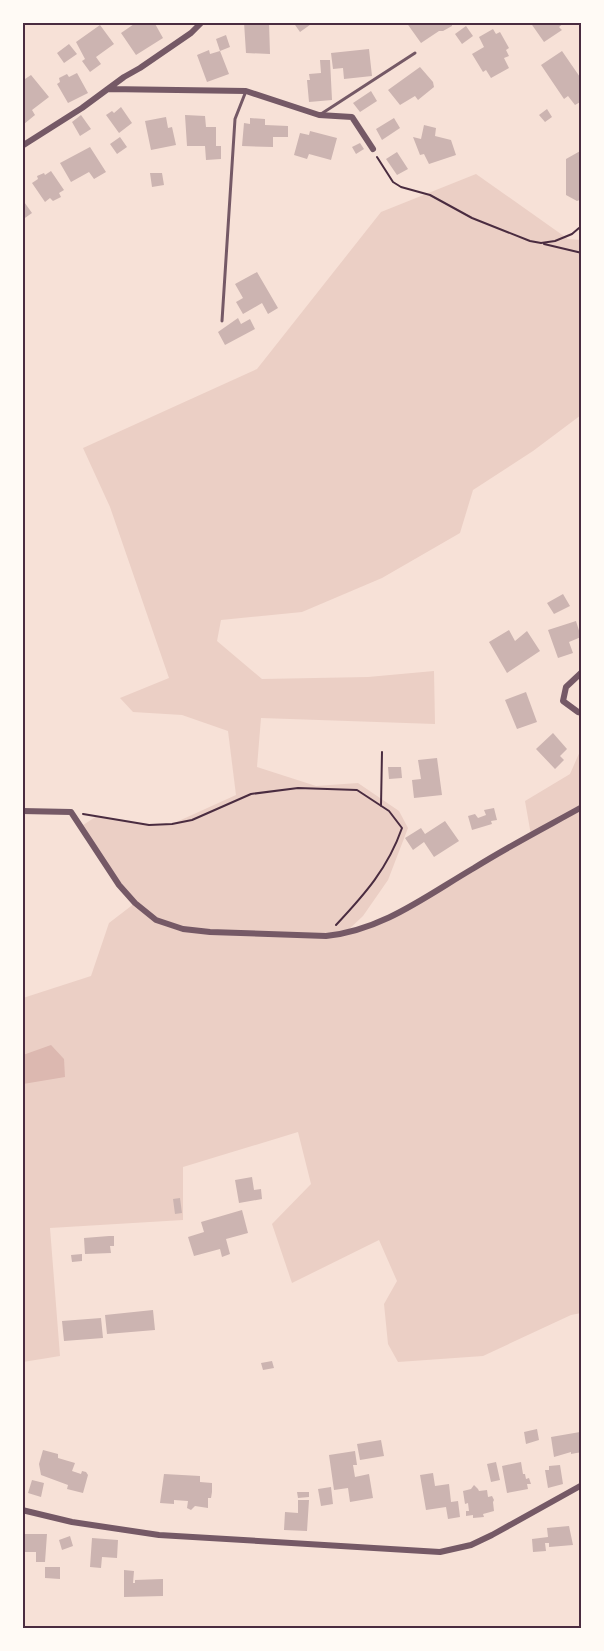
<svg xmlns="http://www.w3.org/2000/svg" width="604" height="1651" viewBox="0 0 604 1651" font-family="'Work Sans',sans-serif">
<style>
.green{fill:#ebcfc5}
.water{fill:#dcb8b0}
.building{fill:#ccb4b1}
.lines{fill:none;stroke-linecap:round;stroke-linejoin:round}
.path{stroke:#4a2c40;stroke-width:2}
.service{stroke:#755966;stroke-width:3}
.minor{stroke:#755966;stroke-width:6}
.neatline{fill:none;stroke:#4a2c40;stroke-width:2}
</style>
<rect width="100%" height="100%" fill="#f7e1d7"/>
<path class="green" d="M476 174 568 239 581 240V415L533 451 473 490 460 533 382 578 302 612 221 620 217 641 262 679 368 677 434 671 435 724 261 718 257 767 316 786 358 783 399 811 408 828 388 880 363 916 346 932 371 926 531 835 525 801 570 774 581 749V1313L571 1315 483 1356 398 1362 388 1344 384 1304 397 1281 379 1240 292 1283 272 1224 311 1184 298 1132 183 1167V1220L50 1228 60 1356 23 1362V998L91 976 109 923 135 903 80 827 97 816 149 825 172 824 236 795 228 731 182 715 133 712 120 698 169 678 110 507 83 448 257 369 381 212Z"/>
<path class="water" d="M51 1045 64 1059 65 1077 23 1084V1055Z"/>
<path class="building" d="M137 22H154L163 38 136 55 121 33Z
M244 22H269L270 54 246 53Z
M293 22H314L300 32Z
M406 22H452V26L443 31H439L421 43Z
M530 22H565L559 27 562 30 544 42Z
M100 25 114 44 96 57 101 64 90 72 82 61 85 59 76 42Z
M466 26 473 36 462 44 455 34Z
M493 29 496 34 500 32 509 48 506 50 509 56 504 58 509 68 491 78 486 70 483 72 472 54 484 47 479 37Z
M226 35 230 47 220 51 229 74 207 82 197 55 209 50 210 54 220 51 216 39Z
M69 44 77 54 64 63 57 53Z
M369 49 372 76 344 79 343 68 333 69 331 53Z
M562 51 582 80V101L575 105 568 96 564 99 541 65Z
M320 60H330L332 100 309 102 307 80H310L309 74 321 73Z
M420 67 433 82 434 87 418 100 415 96 400 105 388 90Z
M77 73 88 93 68 103 57 84 60 82 59 78 67 74 69 77Z
M31 75 49 97 32 110 35 115 24 124 22 81Z
M371 91 377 101 360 112 353 103Z
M121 107 132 123 119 133 106 115 112 111 114 113Z
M547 109 552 117 545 122 539 115Z
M81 115 91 129 80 136 72 122Z
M185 115 205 116 206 127H216V146H221V159L206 160 205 146H187Z
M166 117 168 128 172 127 176 145 151 150 145 121Z
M250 118 265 119V125L288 126V137H273V147L242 146 244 123 250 124Z
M394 118 400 128 382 140 376 129Z
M424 125 436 128 435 136 451 140 456 155 429 164 424 154 420 155 413 137 421 139Z
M310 131 337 138 331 160 309 154 307 159 294 155 300 133 309 135Z
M120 137 127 147 117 154 110 144Z
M360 143 364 149 356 154 352 147Z
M90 147 106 172 94 179 89 172 71 182 60 163Z
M582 150V199L577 201 566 195V159Z
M397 152 408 169 397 175 386 159Z
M51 171 64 190 59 193 61 197 53 201 50 198 45 202 32 183 38 179 37 176 44 173 45 175Z
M150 173H162L164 185 152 187Z
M22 199 32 213 22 220Z
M257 272 278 308 268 314 262 303 243 314 236 302 243 298 235 284Z
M238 318 241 324 250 319 255 329 225 345 218 332Z
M563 594 570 606 554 614 547 603Z
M576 621 581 637 569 642 573 653 558 658 548 630Z
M509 630 515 641 527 631 540 651 507 673 489 642Z
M526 692 537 722 517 729 505 700Z
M553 733 567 749 560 756 564 760 555 769 536 749Z
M437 758 442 795 414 798 412 780 421 779 418 760Z
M388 767H401L402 778 389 779Z
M494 808 497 820 491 821 492 824 472 830 468 816 475 814 478 818 486 815 484 810Z
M445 821 459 841 434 857 424 842 413 850 405 838 421 828 425 834Z
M252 1177 254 1190 261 1189 262 1199 239 1203 235 1180Z
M180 1198 182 1213 175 1214 173 1199Z
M242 1210 248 1233 226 1239 230 1254 222 1257 220 1249 194 1256 188 1237 204 1232 201 1222Z
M109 1236H114V1246H110L111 1253 85 1254 84 1238Z
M82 1254V1261L72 1262 71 1255Z
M153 1310 155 1330 107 1334 105 1315Z
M101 1318 103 1338 64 1341 62 1321Z
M272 1361 274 1368 263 1370 261 1363Z
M537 1429 539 1440 526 1444 524 1432Z
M580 1432 582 1452 571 1454V1452L554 1457 551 1437Z
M381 1440 384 1456 360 1460 357 1444Z
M43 1450 58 1454V1458L75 1463 72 1471 81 1474 82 1471 86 1472 88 1475 83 1493 67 1489 68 1485 41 1475 39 1464Z
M355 1451 357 1465H353L355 1477 369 1474 373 1498 350 1502 348 1488 334 1490 329 1455Z
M496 1462 500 1480 491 1482 487 1464Z
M521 1462 523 1474H525L526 1479 529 1478 531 1484H527L528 1489 507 1493 502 1466Z
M560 1465 563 1484 548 1488 545 1470H549V1466Z
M433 1473 435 1486 449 1484 451 1502 458 1501 460 1517 448 1519 446 1507 426 1510 420 1475Z
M164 1474 200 1476V1482L212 1483V1492L211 1498H208V1508L195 1506 191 1510 187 1508 188 1501 174 1500V1504L160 1503Z
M32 1480 44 1483 41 1497 28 1493Z
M474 1485 478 1489 479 1491 487 1490 488 1497 492 1496 494 1500 493 1502 494 1511 483 1514 484 1517 473 1518V1515L466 1516V1511H469L468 1503 465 1504 463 1491 471 1489Z
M331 1487 333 1504 321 1506 318 1489Z
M297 1492H309V1497L298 1498Z
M298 1500H309L307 1531 284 1530 285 1512 298 1513Z
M569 1526 573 1545 549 1547V1543H545L546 1551 533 1552 532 1539 548 1537 547 1528Z
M22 1534H47L45 1562H36V1552H22Z
M70 1536 73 1546 62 1550 59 1540Z
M92 1538 118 1540 117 1558 102 1557 101 1568 90 1567Z
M45 1567H60V1579L45 1578Z
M124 1570 134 1571 133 1583H135V1580L163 1579V1596L124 1597Z"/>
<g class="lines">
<path class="path" d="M377 157 393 182 401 187 430 195 472 218 530 241 541 243 555 241 572 234 579 228
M544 244 582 253
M381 806 382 752
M83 814 149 825 172 824 192 820 251 794 298 788 357 790 389 811 402 828C388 868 365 894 336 925"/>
<path class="service" d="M321 114 415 53
M222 321 235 119 246 91"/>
<path class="minor" d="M108 89 246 91 319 115 352 117 373 149
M22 146 82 108 124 77 140 68 191 33 202 22
M582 672 566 687 563 701 578 712 582 713
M22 811 71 812 119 885 135 903 156 920 183 929 210 932 326 936C383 930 426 896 474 868 509 846 546 827 582 807
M22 1510 72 1522 159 1535 440 1552 471 1545 492 1535 582 1485"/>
</g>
<rect width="604" height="1651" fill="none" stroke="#fffaf5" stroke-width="48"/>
<rect x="24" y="24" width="556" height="1603" class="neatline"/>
</svg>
